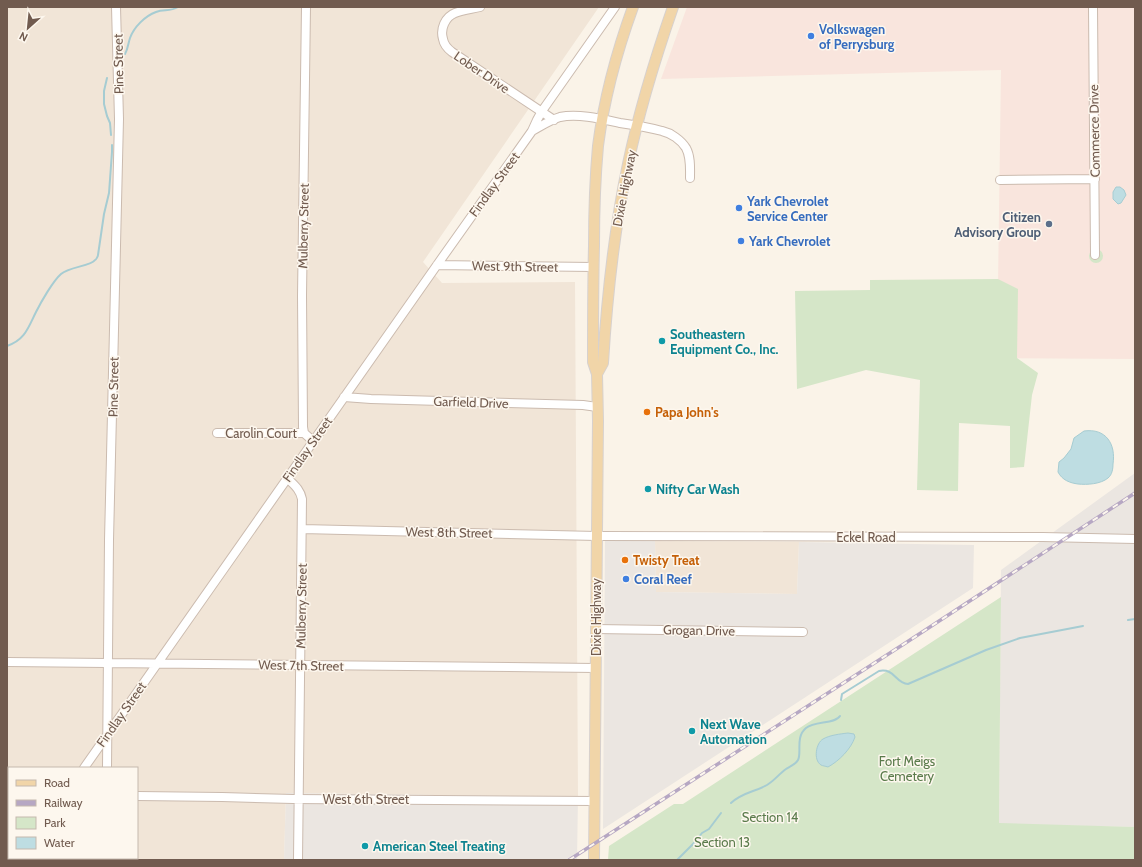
<svg xmlns="http://www.w3.org/2000/svg" width="1142" height="867" viewBox="0 0 1142 867" font-family="Cabin,sans-serif">
<style>
.residential{fill:#f1e5d7;fill-rule:evenodd}
.commercial{fill:#f9e5dd}
.industrial{fill:#ebe6e1}
.green{fill:#d5e6c8}
.water{fill:#bedde2;stroke:#a6ccd2}
.lines{fill:none;stroke-linecap:round;stroke-linejoin:round}
.stream{stroke:#a6ccd2;stroke-width:2}
.minor-casing{stroke:#cbbbaf;stroke-width:10}
.major-casing{stroke:#d7d1ce;stroke-width:12}
.minor{stroke:#fff;stroke-width:8}
.major{stroke:#f1d5a8;stroke-width:10}
.rail-casing{stroke:#b6a7c3;stroke-width:3.5}
.rail{stroke:#fdf7ee;stroke-width:2;stroke-dasharray:6;stroke-linecap:butt}
.shop-dot{fill:#3f7fe0;stroke:#fdf7ee;stroke-width:1.5}
.service-dot{fill:#5c6f8a;stroke:#fdf7ee;stroke-width:1.5}
.culture-dot{fill:#0f9aa8;stroke:#fdf7ee;stroke-width:1.5}
.food-dot{fill:#e8710a;stroke:#fdf7ee;stroke-width:1.5}
.labels{text-anchor:middle;dominant-baseline:central;stroke-width:3;stroke-linejoin:round;paint-order:stroke}
.shop-label{font-size:13px;font-weight:bold;fill:#366cbe;stroke:#fdf7ee;text-anchor:start}
.street-label{font-size:13px;fill:#715b4f;stroke:#fdf7ee}
.service-label{font-size:13px;font-weight:bold;fill:#4e5e75;stroke:#fdf7ee;text-anchor:end}
.culture-label{font-size:13px;font-weight:bold;fill:#0d838f;stroke:#fdf7ee;text-anchor:start}
.food-label{font-size:13px;font-weight:bold;fill:#c56008;stroke:#fdf7ee;text-anchor:start}
.park-label{font-size:13px;fill:#5a7b4b;stroke:#fdf7ee}
</style>
<rect width="100%" height="100%" fill="#faf3e8"/>
<path class="residential" d="M7 7H599L423 262 442 283 575 282 578 797 286 793 284 860H7ZM9 768H137V858H9Z
M655 541 799 542 797 594 656 592Z"/>
<path class="commercial" d="M687 7H1135V359L997 358 1001 70 661 79Z"/>
<path class="industrial" d="M1135 473V827L999 824 1001 570Z
M605 541H655L656 592 797 594 799 542 974 545 973 588 603 829Z
M286 793 578 797 577 860H284Z"/>
<path class="green" d="M1089 256a7 7 0 1 1 14 0a7 7 0 1 1-14 0Z
M998 279 1018 289 1017 358 1038 373 1032 395 1024 467 1010 468V426L959 423 958 491 917 490 920 380 866 370 797 389 795 291 870 290V280Z
M1001 597 999 823 1135 827V860H608L609 846 674 804H683Z"/>
<path class="water" d="M1116 187H1120L1124 190 1126 195 1121 203 1118 204 1113 199V192Z
M1084 431C1106 428 1116 444 1113 464 1113 469 1112 475 1108 478 1101 484 1087 485 1078 484 1070 483 1062 480 1058 472L1059 462 1064 458 1071 449 1074 438Z
M848 733 854 734 855 737C851 749 839 761 828 767 825 766 823 766 821 765 813 760 816 743 823 739 830 735 840 734 848 733Z"/>
<g class="lines">
<path class="stream" d="M125 54C128 49 128 44 130 38 134 27 145 16 156 12 164 9 170 12 178 7
M107 78 104 91V104L107 116 110 123 111 135
M7 346C25 340 28 328 36 312 41 302 53 281 61 274 69 267 91 266 95 260 96 260 98 256 98 255L104 214 109 193 112 152V145
M1128 620 1135 619
M841 700 842 694 879 671C895 668 895 683 908 684L986 650 1020 638 1083 626
M731 803C743 792 755 792 767 785 774 781 779 774 786 769 789 767 796 764 798 760 802 753 795 737 806 728 815 721 835 724 840 716
M677 860 695 842 702 833 709 829 721 813"/>
<defs>
<path id="minor" d="M306 7 302 296 303 427 304 433 313 441
M480 7C472 9 463 10 455 13 445 17 440 29 443 39 444 45 448 49 452 52L554 120
M1093 7 1095 255
M532 131C541 126 550 120 560 117 578 113 602 119 620 123 634 125 648 127 662 131 671 133 681 140 686 148 691 157 690 169 690 178
M1000 180 1095 179
M437 265 594 267
M344 397 371 399 583 405 597 407
M217 433H304
M287 478C294 485 300 489 302 499L298 860
M302 529 597 536 1043 537 1135 539
M596 629 803 632
M7 662 596 668
M84 768 437 265 532 131 537 120 542 111 615 7
M107 768 109 540 119 119 116 7
M7 795H9
M137 796 222 797 293 799 595 801
M20 860 22 858
M107 860V858"/>
<path id="major" d="M597 374 603 363C607 296 614 230 628 164 639 111 655 59 673 7
M594 860 598 421 597 374 593 362C593 323 593 285 594 246 594 213 595 179 598 146 604 99 617 51 633 7"/>
</defs>
<use href="#minor" class="minor-casing"/>
<use href="#major" class="major-casing"/>
<use href="#minor" class="minor"/>
<use href="#major" class="major"/>
<defs>
<path id="rail" d="M569 860 907 642 1135 493"/>
</defs>
<use href="#rail" class="rail-casing"/>
<use href="#rail" class="rail"/>
</g>
<g class="shop-dot">
<circle cx="811" cy="36" r="4"/>
<circle cx="739" cy="208" r="4"/>
<circle cx="741" cy="241" r="4"/>
<circle cx="626" cy="579" r="4"/>
</g>
<circle class="service-dot" cx="1049" cy="224" r="4"/>
<g class="culture-dot">
<circle cx="662" cy="341" r="4"/>
<circle cx="648" cy="489" r="4"/>
<circle cx="692" cy="731" r="4"/>
<circle cx="365" cy="846" r="4"/>
</g>
<g class="food-dot">
<circle cx="647" cy="412" r="4"/>
<circle cx="625" cy="560" r="4"/>
</g>
<g class="labels">
<g class="shop-label">
<text x="819" y="29">Volkswagen<tspan x="819" dy="15">of Perrysburg</tspan></text>
<text x="747" y="201">Yark Chevrolet<tspan x="747" dy="15">Service Center</tspan></text>
<text x="749" y="241">Yark Chevrolet</text>
<text x="634" y="579">Coral Reef</text>
</g>
<g class="street-label">
<text transform="translate(118 64) rotate(-91)">Pine Street</text>
<text transform="translate(482 72) rotate(34)">Lober Drive</text>
<text transform="translate(1094 131) rotate(-91)">Commerce Drive</text>
<text transform="translate(494 184) rotate(-54)">Findlay Street</text>
<text transform="translate(624 188) rotate(-79)">Dixie Highway</text>
<text transform="translate(303 226) rotate(-89)">Mulberry Street</text>
<text transform="translate(515 266) rotate(1)">West 9th Street</text>
<text transform="translate(113 387) rotate(-89)">Pine Street</text>
<text transform="translate(471 402) rotate(2)">Garfield Drive</text>
<text x="261" y="433">Carolin Court</text>
<text transform="translate(307 449) rotate(-55)">Findlay Street</text>
<text transform="translate(449 532) rotate(1)">West 8th Street</text>
<text x="866" y="537">Eckel Road</text>
<text transform="translate(301 606) rotate(-89)">Mulberry Street</text>
<text transform="translate(596 617) rotate(-90)">Dixie Highway</text>
<text transform="translate(699 630) rotate(1)">Grogan Drive</text>
<text transform="translate(301 665) rotate(1)">West 7th Street</text>
<text transform="translate(121 714) rotate(-55)">Findlay Street</text>
<text x="366" y="799">West 6th Street</text>
</g>
<g class="service-label">
<text x="1041" y="217">Citizen<tspan x="1041" dy="15">Advisory Group</tspan></text>
</g>
<g class="culture-label">
<text x="670" y="334">Southeastern<tspan x="670" dy="15">Equipment Co., Inc.</tspan></text>
<text x="656" y="489">Nifty Car Wash</text>
<text x="700" y="724">Next Wave<tspan x="700" dy="15">Automation</tspan></text>
<text x="373" y="846">American Steel Treating</text>
</g>
<g class="food-label">
<text x="655" y="412">Papa John's</text>
<text x="633" y="560">Twisty Treat</text>
</g>
<g class="park-label">
<text x="907" y="761">Fort Meigs<tspan x="907" dy="15">Cemetery</tspan></text>
<text x="770" y="817">Section 14</text>
<text x="722" y="842">Section 13</text>
</g>
</g>
<rect width="1142" height="867" fill="none" stroke="#715b4f" stroke-width="16"/>
<rect x="8" y="767" width="130" height="92" fill="#fdf7ee" stroke="#c5b9ae"/>
<rect x="16" y="780" width="20" height="6" fill="#f1d5a8" stroke="#c5b9ae"/>
<text x="44" y="787" font-size="12" fill="#715b4f">Road</text>
<rect x="16" y="800" width="20" height="6" fill="#b6a7c3" stroke="#c5b9ae"/>
<text x="44" y="807" font-size="12" fill="#715b4f">Railway</text>
<rect x="16" y="817" width="20" height="12" fill="#d5e6c8" stroke="#c5b9ae"/>
<text x="44" y="827" font-size="12" fill="#715b4f">Park</text>
<rect x="16" y="837" width="20" height="12" fill="#bedde2" stroke="#c5b9ae"/>
<text x="44" y="847" font-size="12" fill="#715b4f">Water</text>
<g transform="translate(28 28) rotate(207)" stroke="#fdf7ee" stroke-width="3" paint-order="stroke">
<path d="M0-3L7 15L0 10L-7 15Z" fill="#715b4f"/>
<text y="-6" font-size="11" font-weight="bold" text-anchor="middle" fill="#715b4f">N</text>
</g>
</svg>
